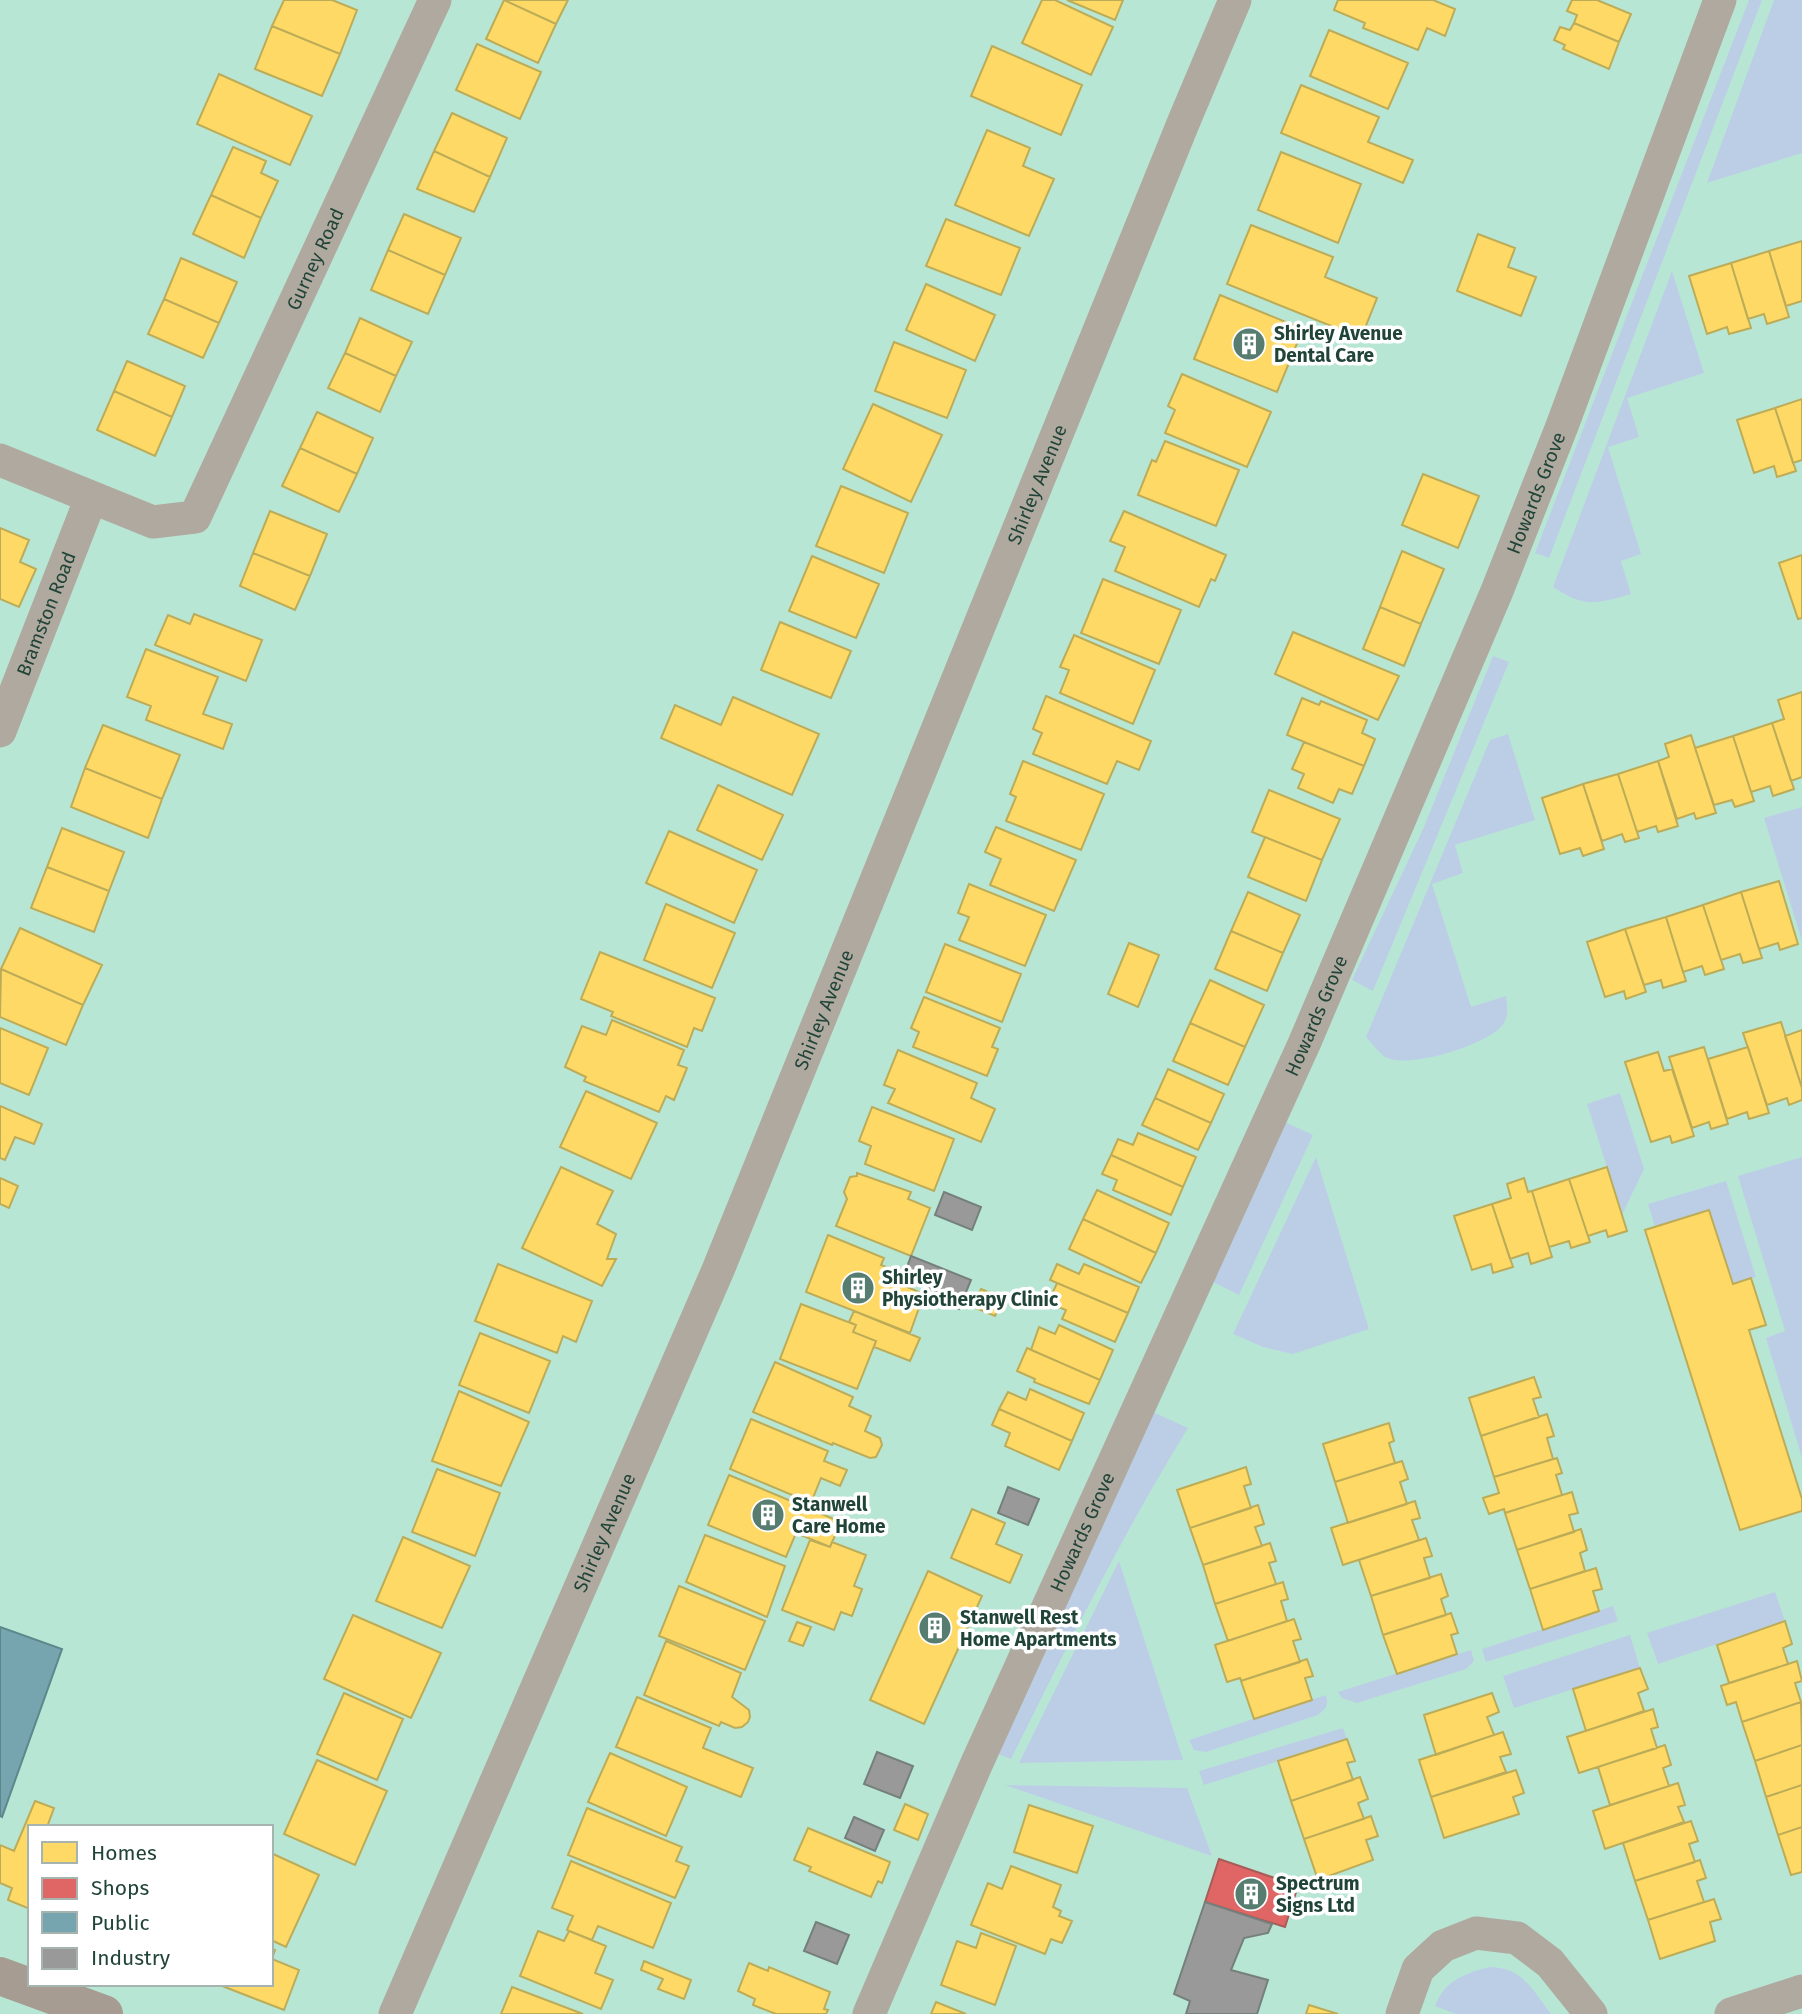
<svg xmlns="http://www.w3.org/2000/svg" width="1802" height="2014" viewBox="0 0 1802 2014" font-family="'Fira Sans',sans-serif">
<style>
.green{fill:#bccee6}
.homes{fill:#ffd966;stroke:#bcac58;stroke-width:2}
.shops{fill:#e06666;stroke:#a75c58;stroke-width:2}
.public{fill:#76a5af;stroke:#5c888b;stroke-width:2}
.industry{fill:#999;stroke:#75807c;stroke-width:2}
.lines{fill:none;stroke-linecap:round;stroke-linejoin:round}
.street{stroke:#b0a99f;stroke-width:33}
.secondary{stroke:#a69c91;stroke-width:38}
.labels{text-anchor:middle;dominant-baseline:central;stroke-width:7;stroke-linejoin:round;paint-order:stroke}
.street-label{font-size:19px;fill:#214438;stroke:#fff}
.poi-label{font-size:19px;font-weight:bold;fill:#214438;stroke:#fff;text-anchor:start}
</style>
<rect width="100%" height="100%" fill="#b8e6d5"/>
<path class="green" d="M1749 0H1762L1549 558 1535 553Z
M1774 0H1802V153L1707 183Z
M1672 271 1704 373 1627 398 1639 437 1608 447 1641 554 1621 561 1631 594C1596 604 1585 608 1553 587Z
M1493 656 1509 662 1373 991 1352 980 1424 827Z
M1508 734 1535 820 1455 845 1463 873 1432 884 1471 1007 1506 996C1507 1006 1509 1014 1504 1023 1492 1044 1407 1070 1385 1057 1378 1052 1372 1043 1366 1037L1490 740Z
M1802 807V941L1764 818Z
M1620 1093 1644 1169 1622 1215 1587 1104Z
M1285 1122 1313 1135 1239 1295 1213 1282Z
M1316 1157 1369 1329 1293 1354 1263 1347 1233 1334Z
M1802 1157V1458L1766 1338 1785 1331 1738 1176Z
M1726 1181 1756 1277 1733 1284 1709 1210 1655 1227 1648 1204Z
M1153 1412 1188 1428C1122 1535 1067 1647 1011 1759L998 1754Z
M1119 1561 1183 1760 1019 1763Z
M1775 1592 1785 1621 1658 1664 1647 1633Z
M1613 1606 1618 1621 1486 1662 1482 1649Z
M1630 1635 1640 1668 1514 1708 1503 1676Z
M1471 1650 1474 1661 1466 1669 1357 1703 1342 1698 1338 1692Z
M1326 1695C1329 1706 1326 1708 1318 1715L1206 1752 1194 1750 1189 1740Z
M1343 1728 1347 1739 1204 1785 1199 1771Z
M1005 1785 1187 1788 1212 1856Z
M1490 1967C1524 1968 1532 1990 1551 2014H1456L1435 2006C1444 1981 1465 1973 1490 1967Z"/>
<path class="homes" d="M284 0H332L357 10 340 54 272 26Z
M504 0 556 24 538 63 486 39Z
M504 0H568L556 24Z
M1042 0H1055L1113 27 1091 75 1022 43Z
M1067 0H1123L1115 20Z
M1338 0H1433L1455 9 1445 36 1427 28 1418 50 1363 28 1365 23 1334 10Z
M1572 0H1597L1631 14 1619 42 1574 23 1577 15 1567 11Z
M1574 23 1619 42 1609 69 1563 49 1565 45 1554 40 1560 27 1570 30Z
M272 26 340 54 322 96 255 69Z
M1329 30 1408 63 1388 109 1310 76Z
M477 44 541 72 520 119 456 90Z
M992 46 1082 85 1061 135 971 96Z
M219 74 312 116 290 165 197 124Z
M1301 85 1379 117 1368 142 1413 160 1403 183 1281 133Z
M452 113 507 138 490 177 434 151Z
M987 130 1030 148 1023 166 1054 179 1029 236 955 205Z
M233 147 266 161 261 173 278 181 261 218 211 195Z
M434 151 490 177 474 212 417 189Z
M1281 152 1361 184 1338 243 1258 210Z
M211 195 261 218 244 258 193 234Z
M404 214 461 238 445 275 388 250Z
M946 219 1020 248 1001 295 926 266Z
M1251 225 1333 257 1325 277 1377 298 1361 338 1227 284Z
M1478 234 1515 248 1508 267 1536 277 1521 316 1457 291Z
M1802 241V301L1786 306 1769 251Z
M388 250 445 275 428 314 371 290Z
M1769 251 1789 317 1767 324 1764 314 1748 319 1731 263Z
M181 258 237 282 219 323 164 299Z
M1731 263 1751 328 1729 334 1727 327 1707 334 1689 276Z
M926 284 995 315 975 361 906 330Z
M1220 295 1303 329 1277 392 1194 359Z
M164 299 219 323 203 358 148 334Z
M360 318 412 342 396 376 345 353Z
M894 342 966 370 947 418 875 391Z
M345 353 396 376 380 412 328 388Z
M127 361 185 386 172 417 114 391Z
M1182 374 1271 412 1247 467 1165 433 1175 410 1168 406Z
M114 391 172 417 155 456 97 430Z
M1802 399V460L1793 463 1775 408Z
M873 404 942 435 911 502 843 469Z
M1775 408 1796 471 1777 477 1774 466 1754 473 1737 420Z
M317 412 373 438 357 474 300 448Z
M1165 441 1239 470 1216 526 1138 495 1152 460 1156 462Z
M300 448 357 474 339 512 282 486Z
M1423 474 1479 496 1458 548 1402 525Z
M841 486 908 513 884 573 816 546Z
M270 511 327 534 310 576 253 553Z
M1124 511 1226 555 1215 581 1211 579 1199 607 1115 571 1125 547 1110 541Z
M0 528 29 540 20 562 36 569 19 607 0 599Z
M1402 551 1444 569 1421 624 1380 607Z
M253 553 310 576 295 610 240 586Z
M1802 555V618L1798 619 1779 563Z
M812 556 879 584 856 638 789 611Z
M1103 579 1181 610 1159 664 1081 633Z
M1380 607 1421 624 1404 666 1363 649Z
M194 614 262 640 246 681 155 645 168 615 190 624Z
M780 622 851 651 831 698 761 670Z
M1293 632 1399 676 1378 720 1275 674Z
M1074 635 1155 670 1133 724 1060 693 1069 670 1060 667Z
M146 649 218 677 203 714 232 724 223 749 146 720 151 706 127 697Z
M1802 692V777L1791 781 1772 723 1784 719 1778 700Z
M1046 696 1151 741 1139 770 1117 761 1107 784 1033 754 1042 733 1033 729Z
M733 697 819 734 792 795 661 738 675 705 721 725Z
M1302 698 1319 705 1321 701 1367 720 1362 733 1375 739 1364 766 1287 735Z
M1772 723 1794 789 1773 796 1770 786 1751 792 1733 736Z
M103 725 180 755 162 799 85 768Z
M1691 735 1716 813 1696 819 1694 813 1677 819 1658 761 1669 757 1665 744Z
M1733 736 1754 801 1735 807 1732 800 1714 805 1695 748Z
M1304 742 1364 766 1352 794 1339 789 1333 803 1298 788 1304 774 1292 769Z
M1023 761 1104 794 1081 850 1006 821 1016 797 1010 794Z
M1658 761 1678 826 1658 832 1656 826 1637 832 1618 774Z
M85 768 162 799 148 838 71 807Z
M1618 774 1639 838 1625 842 1622 834 1602 841 1583 784Z
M1583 784 1604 849 1583 856 1580 848 1560 854 1542 798Z
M718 785 783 815 762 860 697 830Z
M1269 790 1340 819 1322 860 1252 832Z
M996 827 1076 860 1054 911 990 885 1001 859 985 852Z
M62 828 124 852 109 891 47 867Z
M669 831 757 870 734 923 646 883Z
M1265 837 1322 860 1306 901 1248 877Z
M47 867 109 891 94 932 31 908Z
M1779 881 1798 944 1780 950 1778 943 1759 949 1741 892Z
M969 884 1046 915 1025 966 959 940 969 917 958 913Z
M1248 892 1300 915 1283 953 1231 931Z
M1741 892 1762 958 1743 963 1740 954 1721 960 1703 905Z
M666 904 735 933 712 988 644 960Z
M1703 905 1724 969 1705 975 1702 966 1683 972 1666 917Z
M1666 917 1686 981 1663 988 1661 980 1644 985 1625 929Z
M20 928 102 965 83 1005 1 969Z
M1625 929 1646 992 1626 999 1624 991 1605 997 1587 942Z
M1231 931 1283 953 1267 991 1215 969Z
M1129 943 1159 955 1138 1007 1108 994Z
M945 944 1021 974 1002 1022 926 992Z
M600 952 715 998 702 1031 694 1028 687 1047 611 1016 613 1012 581 999Z
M1 969 83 1005 66 1045 0 1017Z
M1210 980 1264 1005 1245 1047 1190 1023Z
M924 997 1000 1028 992 1047 998 1049 987 1076 913 1047 919 1032 911 1028Z
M612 1020 684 1050 678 1065 687 1068 674 1100 666 1096 659 1112 584 1081 586 1077 565 1067 582 1026 606 1035Z
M1781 1022 1802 1088V1100L1789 1105 1787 1098 1767 1105 1743 1033Z
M1190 1023 1245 1047 1228 1085 1173 1061Z
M0 1028 48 1048 29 1095 0 1083Z
M1802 1030V1088L1785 1036Z
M1704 1047 1728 1124 1711 1129 1709 1122 1692 1128 1669 1057Z
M1748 1047 1769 1113 1749 1119 1747 1112 1727 1119 1708 1059Z
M898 1050 977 1083 971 1098 995 1109 981 1142 888 1103 895 1089 884 1085Z
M1658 1052 1664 1071 1672 1069 1694 1136 1672 1143 1670 1136 1651 1142 1625 1062Z
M1168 1069 1224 1094 1211 1123 1155 1098Z
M586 1091 657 1123 631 1179 560 1147Z
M1155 1098 1211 1123 1198 1150 1142 1125Z
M0 1106 42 1124 34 1144 15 1137 5 1160 0 1158Z
M872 1107 954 1139 934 1191 865 1164 871 1146 859 1141Z
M1138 1133 1196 1157 1183 1187 1111 1155 1118 1139 1133 1145Z
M1111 1155 1183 1187 1171 1215 1113 1190 1117 1180 1102 1174Z
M561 1167 613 1191 597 1224 616 1234 607 1259H616L602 1286 522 1248Z
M1607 1167 1627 1231 1608 1237 1606 1230 1588 1236 1569 1179Z
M857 1173 911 1192 908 1199 930 1208 911 1256 836 1226 847 1199 844 1192 850 1177 857 1176Z
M0 1178 18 1186 9 1208 0 1204Z
M1524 1178 1528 1192 1532 1191 1552 1257 1531 1264 1528 1253 1510 1259 1492 1204 1511 1198 1507 1184Z
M1569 1179 1590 1242 1571 1248 1569 1241 1549 1247 1532 1191Z
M1097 1190 1169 1223 1156 1253 1083 1219Z
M1492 1204 1513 1267 1493 1273 1491 1264 1472 1270 1454 1216Z
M1709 1210 1733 1284 1751 1278 1766 1325 1749 1330 1802 1499V1511L1740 1530 1645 1230Z
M1083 1219 1156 1253 1141 1283 1069 1249Z
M828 1235 884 1258 881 1265 904 1274 900 1284 924 1294 910 1333 806 1292Z
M498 1264 592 1301 576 1342 563 1336 557 1353 475 1321Z
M1057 1264 1079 1274 1084 1264 1139 1287 1128 1313 1050 1280Z
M1057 1283 1128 1313 1115 1342 1062 1319 1066 1310 1048 1303Z
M981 1289 1003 1298 995 1316 973 1307Z
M801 1304 856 1325 853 1332 876 1341 857 1389 780 1359Z
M854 1311 920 1338 910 1361 874 1347 876 1341 853 1332 856 1325 849 1322Z
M1059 1325 1113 1350 1100 1380 1031 1350 1039 1327 1055 1334Z
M480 1333 550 1361 529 1413 459 1385Z
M1027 1348 1100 1380 1089 1404 1034 1382 1035 1379 1017 1371Z
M775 1362 853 1397 849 1406 871 1416 865 1431 880 1438 882 1445 876 1457 870 1458 833 1443 832 1445 753 1412Z
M1534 1377 1541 1397 1533 1399 1539 1417 1481 1436 1469 1398Z
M1030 1389 1084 1413 1072 1441 999 1409 1008 1392 1026 1400Z
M459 1391 529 1422 501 1486 432 1461Z
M999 1409 1072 1441 1059 1470 1005 1446 1010 1433 992 1425Z
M1547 1414 1554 1436 1547 1438 1553 1459 1494 1477 1481 1436Z
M751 1419 828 1451 824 1461 847 1470 840 1486 821 1478 811 1503 730 1469Z
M1389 1423 1394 1441 1389 1443 1395 1463 1335 1482 1323 1444Z
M1557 1458 1562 1473 1556 1475 1562 1495 1505 1513 1504 1509 1489 1514 1483 1498 1499 1493 1494 1477Z
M1402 1461 1408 1479 1400 1482 1407 1504 1348 1523 1335 1482Z
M1246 1467 1251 1484 1244 1486 1251 1508 1190 1528 1177 1490Z
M437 1469 500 1493 475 1556 412 1532Z
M729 1475 841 1522 830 1547 796 1533 786 1557 708 1525Z
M1572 1492 1578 1513 1569 1515 1574 1532 1517 1550 1505 1513Z
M1415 1501 1420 1518 1412 1520 1419 1540 1343 1565 1331 1528Z
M1258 1505 1264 1524 1255 1527 1262 1546 1203 1565 1190 1528Z
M972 1509 1005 1523 996 1544 1022 1555 1010 1583 951 1558Z
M1581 1529 1587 1550 1580 1553 1585 1571 1530 1589 1517 1550Z
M705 1535 785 1566 767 1617 686 1582Z
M403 1537 470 1566 442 1628 376 1601Z
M1426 1538 1432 1556 1424 1558 1430 1578 1371 1596 1359 1560Z
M810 1540 830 1547 832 1542 866 1555 854 1586 862 1589 852 1616 841 1612 834 1630 782 1610Z
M1270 1543 1276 1561 1269 1563 1276 1584 1215 1604 1203 1565Z
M1596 1568 1602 1589 1593 1591 1599 1611 1543 1630 1530 1589Z
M928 1571 982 1596 924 1724 870 1700Z
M1441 1574 1448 1596 1441 1599 1446 1615 1383 1635 1371 1596Z
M1283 1582 1288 1599 1281 1601 1287 1621 1228 1641 1215 1604Z
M679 1586 765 1621 745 1670 659 1636Z
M1451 1613 1458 1633 1451 1635 1457 1654 1397 1674 1383 1635Z
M353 1615 441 1653 411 1718 324 1679Z
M1294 1619 1301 1639 1293 1641 1300 1662 1241 1681 1240 1678 1227 1682 1215 1645Z
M1785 1621 1792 1644 1783 1648 1788 1664 1729 1683 1717 1645Z
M797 1622 811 1627 803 1646 789 1641Z
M666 1641 741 1673 732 1697 749 1710 750 1717 748 1722 742 1727 735 1728 721 1722 719 1726 644 1695Z
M1307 1659 1313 1676 1305 1678 1312 1700 1254 1719 1241 1681Z
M1797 1661 1802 1681 1795 1683 1801 1702 1742 1722 1736 1702 1727 1705 1721 1686Z
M1640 1668 1648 1689 1638 1693 1644 1711 1586 1731 1573 1689Z
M344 1693 403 1719 377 1780 317 1754Z
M1492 1693 1499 1712 1487 1717 1494 1735 1436 1755 1424 1715Z
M637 1697 711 1728 703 1748 753 1768 741 1797 616 1747Z
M1801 1702 1802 1745 1755 1761 1742 1722Z
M1653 1709 1658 1727 1651 1729 1657 1748 1579 1773 1567 1737Z
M1503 1732 1511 1754 1500 1757 1506 1772 1431 1797 1419 1760Z
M1347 1739 1355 1761 1347 1763 1353 1780 1291 1801 1278 1761Z
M1665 1745 1671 1765 1663 1768 1669 1786 1610 1805 1598 1767Z
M1802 1745V1785L1766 1797 1755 1761Z
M610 1753 687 1787 666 1836 588 1802Z
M317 1760 387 1791 355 1865 284 1834Z
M1516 1770 1524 1793 1513 1797 1519 1814 1444 1838 1431 1797Z
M1360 1777 1368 1799 1358 1803 1364 1819 1304 1839 1291 1801Z
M1678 1783 1685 1805 1678 1807 1684 1822 1605 1849 1593 1811Z
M1802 1785V1827L1778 1835 1766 1797Z
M35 1801 54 1808 47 1827H30V1909L8 1900 12 1888 0 1883V1845L14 1851Z
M905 1804 928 1814 918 1840 894 1830Z
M1029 1805 1093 1826 1077 1873 1014 1852Z
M587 1808 682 1847 676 1861 689 1866 675 1898 568 1855Z
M1371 1816 1378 1836 1366 1840 1373 1860 1318 1880 1304 1839Z
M1691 1821 1698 1841 1689 1844 1695 1862 1635 1881 1623 1843Z
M1802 1827V1872L1791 1875 1778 1835Z
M808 1828 890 1862 882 1883 878 1881 871 1897 809 1871 811 1867 794 1860Z
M271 1853 319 1875 286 1947 271 1940Z
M1700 1860 1706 1878 1697 1881 1704 1902 1648 1920 1635 1881Z
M571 1861 671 1903 653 1948 598 1926 592 1940 567 1930 573 1916 552 1908Z
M1011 1866 1061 1885 1053 1907 1061 1911 1059 1916 1072 1921 1062 1943 1051 1939 1045 1954 971 1925 988 1883 1002 1889Z
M1714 1899 1721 1919 1710 1922 1715 1941 1660 1959 1648 1920Z
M538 1931 564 1941 569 1931 606 1946 595 1973 613 1980 601 2009 520 1976Z
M981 1933 1016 1946 995 2005 941 1985 957 1941 976 1948Z
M271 1949 275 1950 272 1959 299 1970 284 2010 217 1984H271Z
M644 1961 691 1980 684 1999 658 1989 663 1979 641 1970Z
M749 1963 768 1971 769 1967 830 1992 824 2009 828 2010 826 2014H776L753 2005 755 1999 738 1991Z
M512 1987 583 2014H501Z
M936 2002 966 2014H931Z
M1309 2005 1338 2014H1306Z"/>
<path class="shops" d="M1219 1859 1298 1886 1285 1927 1205 1902Z"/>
<path class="public" d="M0 1627 62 1649 2 1817 0 1816Z"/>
<path class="industry" d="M944 1192 981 1207 972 1230 935 1215Z
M911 1256 971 1280 959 1309 940 1301 943 1294 903 1278Z
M1008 1487 1039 1499 1028 1525 998 1513Z
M877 1752 913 1766 900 1798 864 1784Z
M854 1817 884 1830 875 1851 845 1838Z
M1205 1902 1272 1924 1268 1933 1244 1938 1231 1970 1268 1980 1257 2014H1186L1190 2001 1174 1994Z
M816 1922 849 1935 837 1964 804 1951Z"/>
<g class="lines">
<g class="street">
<path id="s1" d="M0 460 153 522 195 517 435 0"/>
<path id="s2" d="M0 731 91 498"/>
<path id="s3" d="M395 2014 718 1270 1184 121 1235 0"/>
<path id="s4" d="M869 2014 976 1765 1304 1044 1497 591 1562 426 1720 0"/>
<path d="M1402 2014 1418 1969 1443 1946 1476 1933 1517 1938 1550 1963 1591 2014"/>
<path d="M1731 2014 1802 1991"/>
</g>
<path class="secondary" d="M0 1976 104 2014"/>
</g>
<defs>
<symbol id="building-disc" viewBox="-11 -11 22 22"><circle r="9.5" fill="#567d6f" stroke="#fff"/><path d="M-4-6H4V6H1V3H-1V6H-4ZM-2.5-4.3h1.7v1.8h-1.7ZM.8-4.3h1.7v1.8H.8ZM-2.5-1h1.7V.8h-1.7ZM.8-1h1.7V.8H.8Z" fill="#fff"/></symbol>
</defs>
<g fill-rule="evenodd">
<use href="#building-disc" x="1230" y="325" width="38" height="38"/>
<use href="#building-disc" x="839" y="1269" width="38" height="38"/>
<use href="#building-disc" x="749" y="1496" width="38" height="38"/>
<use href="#building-disc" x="916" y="1609" width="38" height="38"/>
<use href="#building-disc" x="1232" y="1875" width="38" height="38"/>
</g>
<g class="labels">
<g class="street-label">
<text stroke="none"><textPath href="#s1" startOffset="492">Gurney Road</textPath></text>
<text stroke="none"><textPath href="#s3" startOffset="1659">Shirley Avenue</textPath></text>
<text stroke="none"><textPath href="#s4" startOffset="1661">Howards Grove</textPath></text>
<text stroke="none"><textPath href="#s2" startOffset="126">Bramston Road</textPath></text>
<text stroke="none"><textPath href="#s3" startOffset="1092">Shirley Avenue</textPath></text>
<text stroke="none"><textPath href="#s4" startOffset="1094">Howards Grove</textPath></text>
<text stroke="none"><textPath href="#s4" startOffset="527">Howards Grove</textPath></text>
<text stroke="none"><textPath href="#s3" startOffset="525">Shirley Avenue</textPath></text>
</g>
<g class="poi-label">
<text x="1274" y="333">Shirley Avenue<tspan x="1274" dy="22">Dental Care</tspan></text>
<text x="882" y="1277">Shirley<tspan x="882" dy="22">Physiotherapy Clinic</tspan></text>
<text x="792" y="1504">Stanwell<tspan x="792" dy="22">Care Home</tspan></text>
<text x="960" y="1617">Stanwell Rest<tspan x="960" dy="22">Home Apartments</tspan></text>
<text x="1276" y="1883">Spectrum<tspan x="1276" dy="22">Signs Ltd</tspan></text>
</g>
</g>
<rect x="28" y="1825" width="245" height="161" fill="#ffffff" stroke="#a6b4af" stroke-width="2"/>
<rect x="42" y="1842" width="35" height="21" fill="#ffd966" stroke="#a6b4af" stroke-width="2"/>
<text x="91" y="1860" font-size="21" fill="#214438">Homes</text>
<rect x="42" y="1878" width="35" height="21" fill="#e06666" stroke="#a6b4af" stroke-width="2"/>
<text x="91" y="1895" font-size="21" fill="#214438">Shops</text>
<rect x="42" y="1912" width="35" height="21" fill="#76a5af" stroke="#a6b4af" stroke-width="2"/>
<text x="91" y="1930" font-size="21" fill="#214438">Public</text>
<rect x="42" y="1948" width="35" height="21" fill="#999999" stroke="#a6b4af" stroke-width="2"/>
<text x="91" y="1965" font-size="21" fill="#214438">Industry</text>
</svg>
